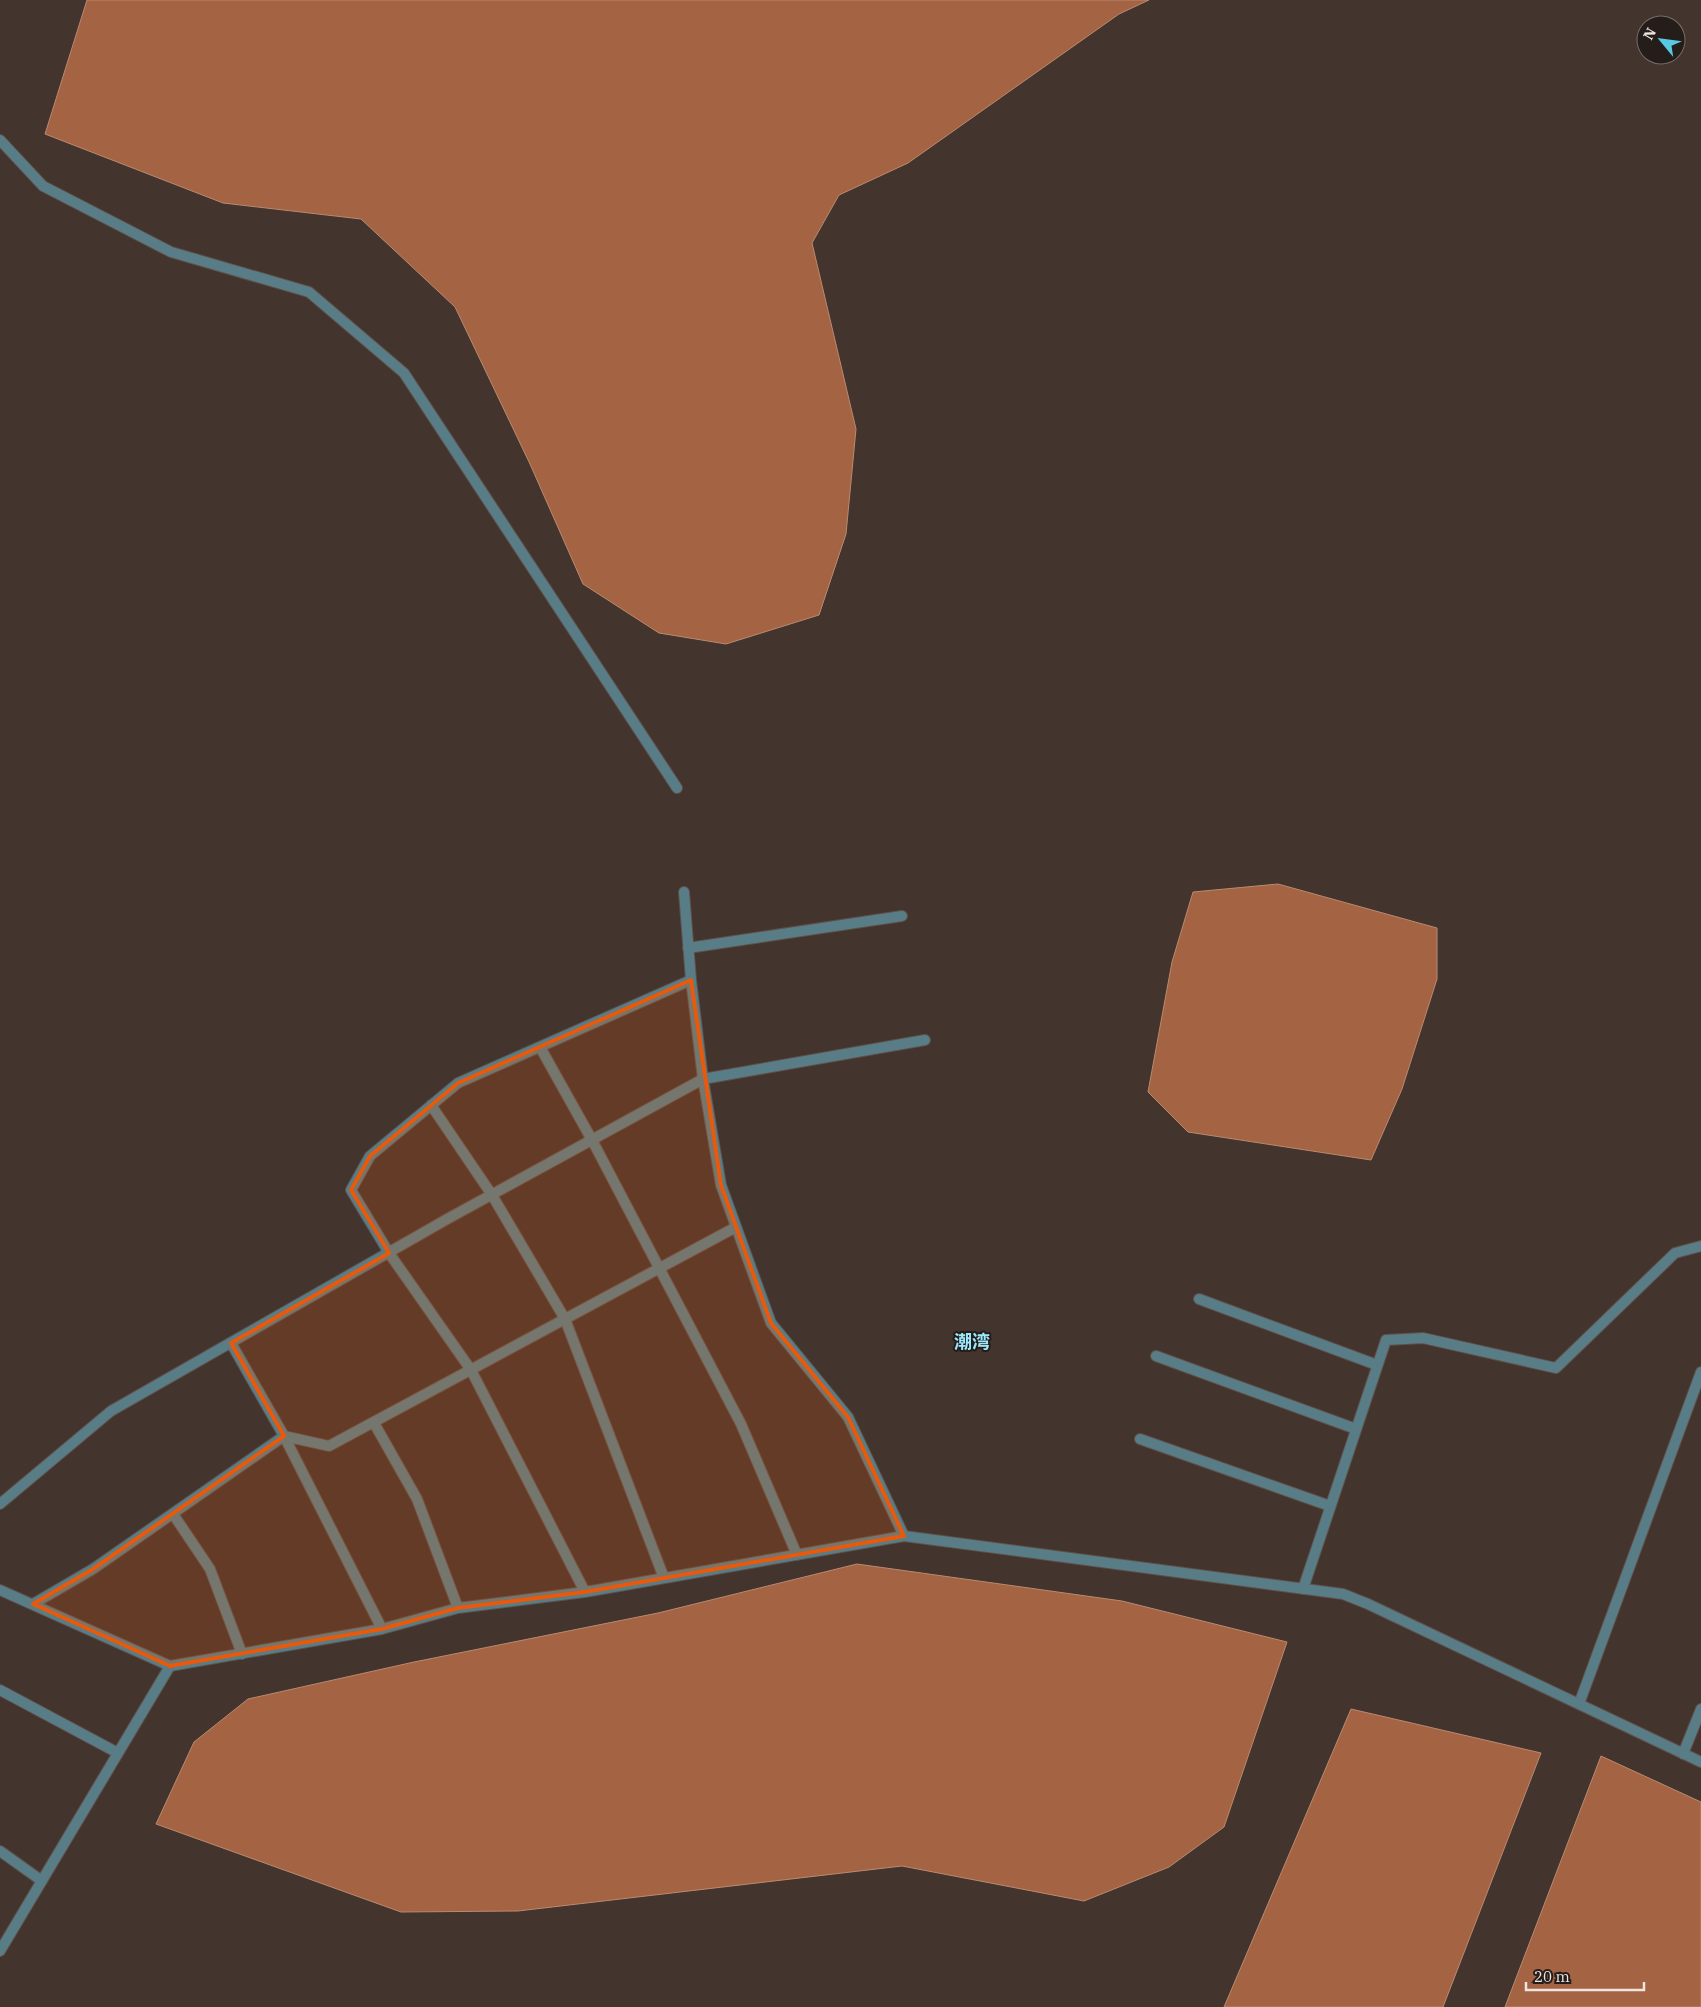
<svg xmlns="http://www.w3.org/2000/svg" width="1701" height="2007" viewBox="0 0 1701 2007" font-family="'IBM Plex Serif','Noto Sans SC',serif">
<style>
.water{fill:#a46342;stroke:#ba8a71}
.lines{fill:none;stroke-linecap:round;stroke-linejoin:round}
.street-casing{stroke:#5f504a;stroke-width:12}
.street{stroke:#597d87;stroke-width:10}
.marked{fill:#e8590c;fill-opacity:0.2;stroke:#e8590c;stroke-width:4;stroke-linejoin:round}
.labels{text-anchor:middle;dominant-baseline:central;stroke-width:4;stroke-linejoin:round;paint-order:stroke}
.quarter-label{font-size:18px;font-weight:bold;fill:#9ce8fc;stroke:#241d1a}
</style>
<rect width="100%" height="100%" fill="#43342d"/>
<path class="water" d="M87 0H1149L1119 14 908 163 839 195 812 243 856 429 846 534 819 615 726 644 659 633 583 584 530 464 455 307 361 219 223 203 45 134Z
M1278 884 1437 928V979L1402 1089 1371 1160 1188 1132 1148 1092 1172 962 1193 892Z
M857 1564 1122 1601 1287 1642 1224 1827 1169 1867 1084 1901 902 1866 518 1911 401 1912 156 1824 194 1742 248 1699 414 1662 658 1613Z
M1351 1709 1541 1753 1443 2007H1224Z
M1601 1756 1701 1802V2007H1505Z"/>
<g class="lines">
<defs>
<path id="street" d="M0 140 43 186 171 252 309 292 404 373 677 788
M684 892 691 980 703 1079 721 1185 771 1323 848 1417 904 1536
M688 948 902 916
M540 1047 592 1140 741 1424 797 1555
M431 1105 492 1195 565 1319 664 1578
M1199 1299 1377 1365
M231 1343 284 1436 382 1629
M1156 1356 1356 1429
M374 1423 417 1499 458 1608
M1140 1439 1330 1506
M0 1504 111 1411 449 1218 703 1079 925 1040
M173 1514 210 1569 242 1654
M1303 1589 1386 1340 1423 1338 1556 1368 1675 1253 1701 1246
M0 1590 170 1666
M585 1592 471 1370 389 1253 351 1190 370 1156 458 1083 691 980
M33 1604 93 1569 284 1436 329 1446 736 1227
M0 1690 118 1753
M1579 1704 1701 1372
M1683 1754 1701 1709
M0 1851 42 1881
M0 1951 170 1666 382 1629 458 1608 585 1592 904 1536 1343 1594 1368 1604 1701 1762"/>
</defs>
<use href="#street" class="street-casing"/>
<use href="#street" class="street"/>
</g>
<path class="marked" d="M691 980 721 1185 771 1323 848 1417 904 1536 585 1592 458 1608 382 1629 170 1666 33 1604 93 1569 284 1436 231 1343 389 1253 351 1190 370 1156 458 1083Z"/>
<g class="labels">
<g class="quarter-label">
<text x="972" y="1341">潮湾</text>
</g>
</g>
<g transform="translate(1661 40) rotate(299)"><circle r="24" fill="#241d1a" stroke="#756d69"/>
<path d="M0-4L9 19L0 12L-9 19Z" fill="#58c9e3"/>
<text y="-8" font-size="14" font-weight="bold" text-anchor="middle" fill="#efe5e0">N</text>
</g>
<path d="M1526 1982v8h118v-8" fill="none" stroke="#efe5e0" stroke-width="2.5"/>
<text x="1534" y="1982" font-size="15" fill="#efe5e0" stroke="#241d1a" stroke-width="4" paint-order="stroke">20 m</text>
</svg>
